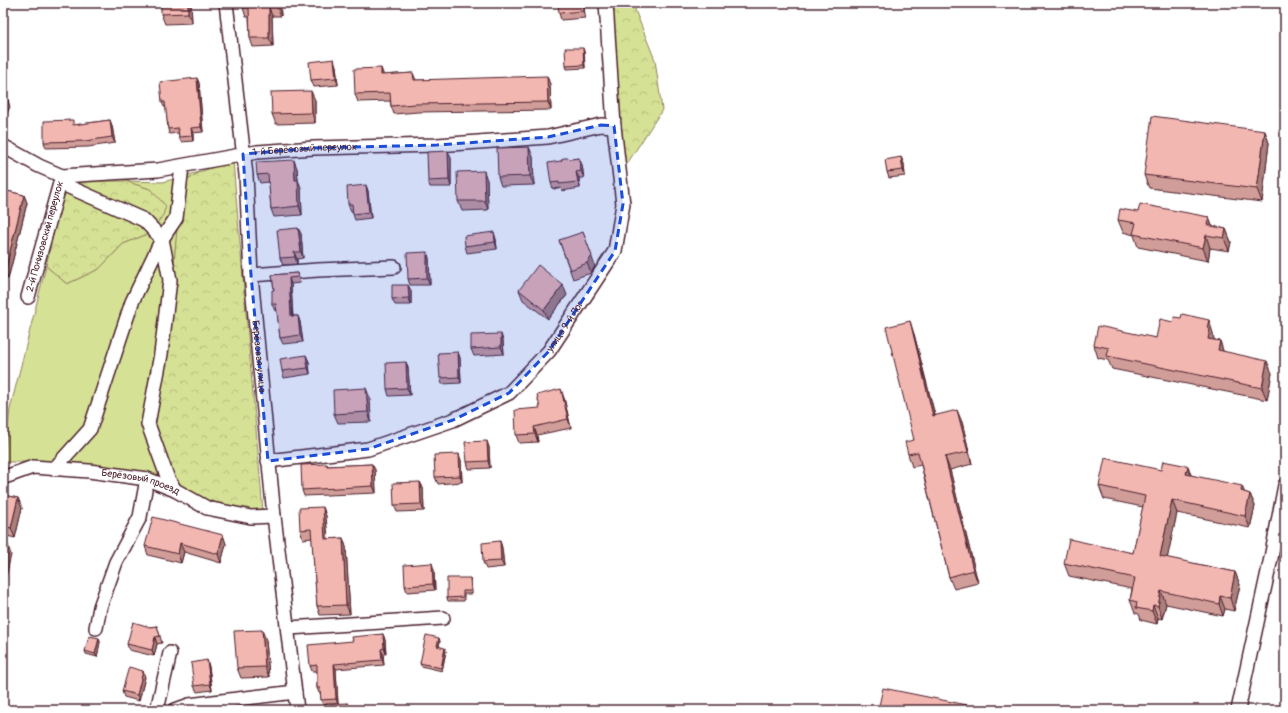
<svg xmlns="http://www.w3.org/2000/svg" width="1288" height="713" viewBox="0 0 1288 713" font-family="Pangolin,sans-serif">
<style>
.green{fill:#d5e194;stroke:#908060}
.forest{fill:url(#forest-crowns);stroke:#908060}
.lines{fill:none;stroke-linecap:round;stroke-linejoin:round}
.minor-casing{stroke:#4a1f2b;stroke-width:16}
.minor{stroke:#fff;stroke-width:13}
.wall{fill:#d19d99;stroke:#4a1f2b}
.shaded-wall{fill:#aa807d;stroke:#4a1f2b}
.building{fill:#f3b7b2;stroke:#4a1f2b}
.marked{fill:#1d4ed8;fill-opacity:0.2;stroke:#1d4ed8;stroke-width:3;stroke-dasharray:8 5;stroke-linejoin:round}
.labels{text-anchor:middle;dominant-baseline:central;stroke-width:4;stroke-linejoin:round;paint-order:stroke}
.street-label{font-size:10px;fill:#4a1f2b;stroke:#fff}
</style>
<defs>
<pattern id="forest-crowns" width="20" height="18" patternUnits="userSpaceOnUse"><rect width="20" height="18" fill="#d5e194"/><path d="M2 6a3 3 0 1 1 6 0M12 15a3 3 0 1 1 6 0" fill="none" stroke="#b8c180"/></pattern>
</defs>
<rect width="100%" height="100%" fill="#fff"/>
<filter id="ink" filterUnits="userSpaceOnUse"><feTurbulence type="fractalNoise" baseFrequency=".025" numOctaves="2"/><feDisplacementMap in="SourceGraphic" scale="8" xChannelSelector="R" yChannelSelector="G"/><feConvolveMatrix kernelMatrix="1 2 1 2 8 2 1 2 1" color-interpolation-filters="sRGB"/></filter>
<g filter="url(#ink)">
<path class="green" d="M199 172 184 183 175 251 169 335 185 491 92 465 53 462H3L10 409 46 266 67 284 99 269 123 244 150 233V189L124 181 163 182Z"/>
<path class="forest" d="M614 3H636L635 10 655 60 662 110 623 170 611 17Z
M233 161 263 511 251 515 204 501 185 491 167 465 152 429 169 335 175 251 179 206 184 183 199 172Z
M76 181H125L150 189 166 206 163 215 150 233 123 244 99 269 67 284 46 266 62 195Z"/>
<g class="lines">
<defs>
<g id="minor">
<path id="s1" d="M226 3 246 175 251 275 274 516 297 710"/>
<path id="s2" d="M3 146 39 166 62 176 158 170 257 152 314 148 437 145 548 137 601 125 614 126"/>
<path d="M60 183 144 220 162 239 170 280 161 354 148 424 168 479 175 490"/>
<path d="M251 275 318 270 394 267"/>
<path id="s3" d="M28 297 62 176"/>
<path id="s4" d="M268 461 368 449 453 420 509 393 549 351 615 251 623 204 614 126 606 3"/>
<path d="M54 469 90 429 132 302 162 239 176 218 182 166"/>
<path id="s5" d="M3 476 5 477 33 467 89 471 147 479 175 490 207 508 251 517 274 516"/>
<path d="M96 628 100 607 116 562 140 517 147 479"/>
<path d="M289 628 443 618"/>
<path d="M157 710 170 653"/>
<path d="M175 710 189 705 295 692"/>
<path d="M1238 710 1271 558 1285 485"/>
</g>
</defs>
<use href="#minor" class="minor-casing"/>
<use href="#minor" class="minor"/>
</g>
<path class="wall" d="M191 3 192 23 165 24 161 14Z
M280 3 281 16H272L273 46 253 47 250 38 249 17H246L243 8Z
M584 3 585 18 561 20 559 13Z
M584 51 585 68 567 69 566 66Z
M336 66 338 85 314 87 311 80Z
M413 73 416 80 550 84 551 110 418 112 394 114 391 106 390 101 358 102 355 94 384 75Z
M197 78 199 83 203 132 193 133V141L181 142 179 137V133L169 134 168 129 166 107H164L162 102Z
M315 100V123L276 124 272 114Z
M110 120 112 126 115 143 88 147 46 148 44 142 75 125Z
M1265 131 1269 143 1262 202 1149 188 1144 175Z
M529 147 533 157 534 185 501 186 498 177Z
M901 157 904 164 905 176 889 178 887 172Z
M451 158V187H430L428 181Z
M579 158 582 165 584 178H579L580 188 562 191 561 188 553 189 551 183 571 159Z
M297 168 298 180 301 188 302 215 274 217 271 209 269 182 260 183 257 175Z
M487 180 488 210 462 211 458 201Z
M366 185 368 191 371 218 355 220 352 211H351L348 204Z
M3 190 24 195 27 203 8 279 3 278Z
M1138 212 1209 217 1212 226 1226 229 1231 242 1229 251 1210 248 1208 261 1138 247 1134 235 1123 232 1118 220Z
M298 228 301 234 303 258 297 259V264L283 265 280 258Z
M496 239 497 249 467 253 465 246Z
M559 240 595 266 591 273 573 279Z
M427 252 429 258 430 285H410L408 279Z
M297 273 299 279 300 283 291 284 293 316H298L300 322 303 342 283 344 280 338 277 311H275L272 304 274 290 272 275Z
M408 285 411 291V305H395L392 299Z
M519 290 567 295 548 319 523 300Z
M1213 333V336L1214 340 1220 341 1223 351 1272 373 1267 400 1112 369 1108 360 1098 358 1094 345 1156 338Z
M914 334 935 415 962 422 972 464 950 470 978 583 954 589 949 577 921 465 912 467 908 454 914 440Z
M503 340 504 354 474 356 471 349Z
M458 352 460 358 461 383 442 384 440 378Z
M306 355 309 362 310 374 284 378 282 371Z
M406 362 408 368 410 395 389 396 387 389Z
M370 398 371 422 338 423 334 414Z
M564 398 571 428 537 435 538 442 519 443 516 435 540 408Z
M489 447 490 468 469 469 467 462Z
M461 460 462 482 438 484 435 477Z
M327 464 328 466 372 464 375 470 376 493 304 496 302 490Z
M1188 466 1191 475 1250 494 1255 506 1250 528 1177 513 1167 558 1235 572 1240 585 1234 611 1225 609 1223 616 1166 604 1162 619 1158 618 1157 624 1141 620 1139 614 1135 613 1130 600 1132 589 1069 576 1064 563 1133 553 1143 507 1104 499 1099 486 1161 470Z
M420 482 423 488 424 511 397 512 394 505Z
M3 495 18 498 22 508 15 538 3 535Z
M323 507 326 516 328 539 343 538 346 547 350 614 320 615 317 606 312 538 303 539 300 530Z
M223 535 226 544 221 563 184 552 181 563 148 555 145 546Z
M500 541 502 548 504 567 486 569 483 562Z
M434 570 435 590 407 592 405 586Z
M471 581 472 594H464V601H448L447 598Z
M157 626 162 643 157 644 154 656 129 650 127 644 150 627Z
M383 634 385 640 386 654H383L384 665 336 669 338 704 323 705 321 700V693H319L317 688V671H312L310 666 353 641Z
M99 638 100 642 97 657 86 654 85 651Z
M266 640 269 677 241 678 237 668Z
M440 641 439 646 446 651 442 671 421 666 420 663Z
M207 660 209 667 212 690 197 692 194 686Z
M145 677 139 701 124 697 122 691Z"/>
<path class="shaded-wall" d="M188 3H191L192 23 188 13Z
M277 3H280L281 16 277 7Z
M582 3H584L585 18 583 11Z
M269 7 272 16 273 46 269 38Z
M583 48 584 51 585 68 584 65Z
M334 59 336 66 338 85 336 78Z
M381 68 384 76 381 75Z
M547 76 550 84 551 110 548 102Z
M197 78 199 83 203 132 201 127Z
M311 91 315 100V123L312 113Z
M8 100 10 107 4 119 3 115V110Z
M110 120 112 126 115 143 112 137Z
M191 128 193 133V141L192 136Z
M1265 131 1269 143 1262 202 1257 189Z
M529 147 533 157 534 185 530 176Z
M448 151 451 158V187L449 180Z
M901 157 904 164 905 176 903 170Z
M579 158 582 165 584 178 581 171Z
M294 160 297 168 298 180 301 188 302 215 299 206 295 180Z
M484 171 487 180 488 210 485 201Z
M576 172 579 178 580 188 578 182Z
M366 185 368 191 371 218 369 212Z
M24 195 27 203 8 279 5 271Z
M1209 217 1213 230 1207 225Z
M298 228 301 234 303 258 301 252Z
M1226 229 1231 242 1229 251 1224 238Z
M494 232 496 239 497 249 495 242Z
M583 232 595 266 591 273 587 263Z
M1206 235 1210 248 1208 261 1203 248Z
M294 252 297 259V264L295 257Z
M427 252 429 258 430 285 427 278Z
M289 278 291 284 293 323 291 316Z
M408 285 411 291V305L409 298Z
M563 285 567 295 548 319 544 310Z
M298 316 300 322 303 342 300 335Z
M1209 320 1213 333V336L1215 341 1208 339 1207 328Z
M910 321 914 334 938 428 933 416Z
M501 334 503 340 504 354 501 347Z
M1220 341 1224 354 1218 350Z
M458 352 460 358 461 383 459 377Z
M306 355 309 362 310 374 308 368Z
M1267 361 1272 373 1267 400 1262 388Z
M406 362 408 368 410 395 407 388Z
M366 388 370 398 371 422 368 412Z
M561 389 564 398 571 428 568 419Z
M957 410 962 422 972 464 968 452Z
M534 427 537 435 538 442 535 434Z
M487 441 489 447 490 468 488 461Z
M459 454 461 460 462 482 460 476Z
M945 457 950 470 978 583 973 570Z
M372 464 375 470 376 493 373 486Z
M1188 466 1192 479 1186 474Z
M420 482 423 488 424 511 421 504Z
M1242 486 1247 498 1241 491Z
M1250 494 1255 506 1250 528 1245 516Z
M18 498 22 508 15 538 11 528Z
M1172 500 1177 513 1165 569 1160 556Z
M323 507 326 516 328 548 325 539Z
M223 535 226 544 221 563 218 554Z
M343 538 346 547 350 614 346 605Z
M500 541 502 548 504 567 501 561Z
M180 543 184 552 181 563 178 554Z
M8 545 11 555 3 590V565Z
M432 563 434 570 435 590 433 584Z
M1235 572 1240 585 1234 611 1230 598Z
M470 578 471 581 472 594 471 591Z
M1161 591 1166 604 1162 619 1158 606Z
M1220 596 1225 609 1223 616 1219 604Z
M1153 605 1158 618 1157 624 1152 611Z
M262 630 266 640 269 677 265 667Z
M383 634 385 640 386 654 384 648Z
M155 637 157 644 154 656 152 650Z
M99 638 100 642 97 657 95 654Z
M439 638 440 641 438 649 437 646Z
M445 648 446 651 442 671 441 668Z
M381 649 383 654 384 665 382 660Z
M207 660 209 667 212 690 210 684Z
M334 664 336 669 338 704 336 699Z
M143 671 145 677 139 701 137 695Z
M348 703 350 710H348Z"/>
<path class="building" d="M161 3H188V13L161 14Z
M243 3H277V7H269V38H250L249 8H243Z
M558 3H582L583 11 559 13Z
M565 48H583L584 65 566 66Z
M334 59 336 78 311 80 309 62Z
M381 68V75L413 73 414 80 547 76 548 102 415 104 391 106 390 93 355 94 354 69Z
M197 78 201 127 191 128 192 136 179 137 178 128 168 129 165 102H162L160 82Z
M311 91 312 113 272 114 271 92Z
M3 98 8 100 3 110Z
M1152 116 1265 131 1257 189 1144 175Z
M73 120V125L110 120 112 137 85 141 44 142V121Z
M529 147 530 176 498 177 497 148Z
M448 151 449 180 428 181 427 152Z
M901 157 903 170 887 172 885 160Z
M563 158H568L571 159 579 158 581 171 576 172 578 182 559 184V182L551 183 548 163 561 161Z
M294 160 295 180H298L299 206 271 209 268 174 257 175 256 162Z
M484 171 485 201H458L457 172Z
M366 185 369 212 353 214 352 204H348L347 187Z
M3 190 24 195 5 271 3 270Z
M1140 204 1209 217 1207 225 1226 229 1224 238 1206 235 1203 248 1133 234 1136 223 1118 220 1120 209 1138 212Z
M298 228 301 252H294L295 257 280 258 277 230Z
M494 232 495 242 465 246 464 236Z
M583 232 592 256 587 263 570 270 559 240Z
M427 252V278L408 279 407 253Z
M538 265 563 285 544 310 519 290Z
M297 273 298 277 289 278 291 316H298L300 335 280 338 276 304H272V290H274L272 275Z
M392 285H408L409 298 392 299Z
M1182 314 1209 320 1207 328 1210 329 1208 339 1220 341 1218 350 1267 361 1262 388 1107 356 1109 348 1094 345 1098 326 1156 338 1160 319 1173 322 1174 317 1181 318Z
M910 321 933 416 957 410 968 452 945 457 973 570 949 577 918 452 908 454 905 442 914 440 886 327Z
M501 334V347L471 349V335Z
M458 352 459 377 440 378 438 353Z
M306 355 308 368 282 371 280 359Z
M406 362 407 388 387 389 386 363Z
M366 388 368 412 334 414 333 390Z
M561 389 568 419 534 427 535 434 516 435 515 410 540 408 537 395Z
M487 441 488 461 467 462 465 442Z
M459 454 460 476 435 477 434 455Z
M1105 458 1161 470 1163 461 1188 466 1186 474 1242 486 1241 491 1250 494 1245 516 1172 500 1160 556 1235 572 1230 598 1220 596 1219 604 1161 591 1158 606 1153 605 1152 611 1136 608 1137 602 1130 600 1135 578 1064 563 1069 539 1133 553 1145 496 1099 486Z
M327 464V466L372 464 373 486 302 490 301 465Z
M420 482 421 504 394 505 393 483Z
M3 495 18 498 11 528 3 526Z
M323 507 325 539 343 538 346 605 317 606 311 529 300 530 299 508Z
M153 517 223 535 218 554 180 543 178 554 145 546Z
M500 541 501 561 483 562 482 543Z
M3 544 8 545 3 565Z
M432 563 433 584 405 586 404 565Z
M447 578H470L471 591H463V597L447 598Z
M133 622 150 627 157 626 160 636 155 637 152 650 127 644Z
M262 630 265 667 237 668 234 631Z
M383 634 384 648 381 649 382 660 334 664 336 699 321 700 320 688H317V665L310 666 308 645 353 641 352 637Z
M426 635 439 638 437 646 445 648 441 668 420 663Z
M89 636 99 638 95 654 85 651Z
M207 660 210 684 194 686 191 663Z
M129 667 143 671 137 695 122 691Z
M883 688 972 706V710H878Z
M348 703V710H327L326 704Z
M261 709V710H250Z"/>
</g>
<path class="marked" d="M601 125 614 126 623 204 615 251 549 351 509 393 453 420 368 449 268 461 251 275 243 154 314 148 437 145 548 137Z"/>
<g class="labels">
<g class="street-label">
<text stroke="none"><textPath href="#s2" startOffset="311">1-й Берёзовый переулок</textPath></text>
<text stroke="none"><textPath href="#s3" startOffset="63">2-й Понизовский переулок</textPath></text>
<text stroke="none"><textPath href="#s4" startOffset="340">улица 9-й Лог</textPath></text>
<text stroke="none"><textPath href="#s1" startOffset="355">Берёзовая улица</textPath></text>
<text stroke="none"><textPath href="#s5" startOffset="141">Берёзовый проезд</textPath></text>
</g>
</g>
<rect width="1288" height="713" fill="none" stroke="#fff" stroke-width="16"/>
<rect x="8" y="8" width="1272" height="697" fill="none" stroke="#4a1f2b" stroke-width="1.5" filter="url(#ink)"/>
</svg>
